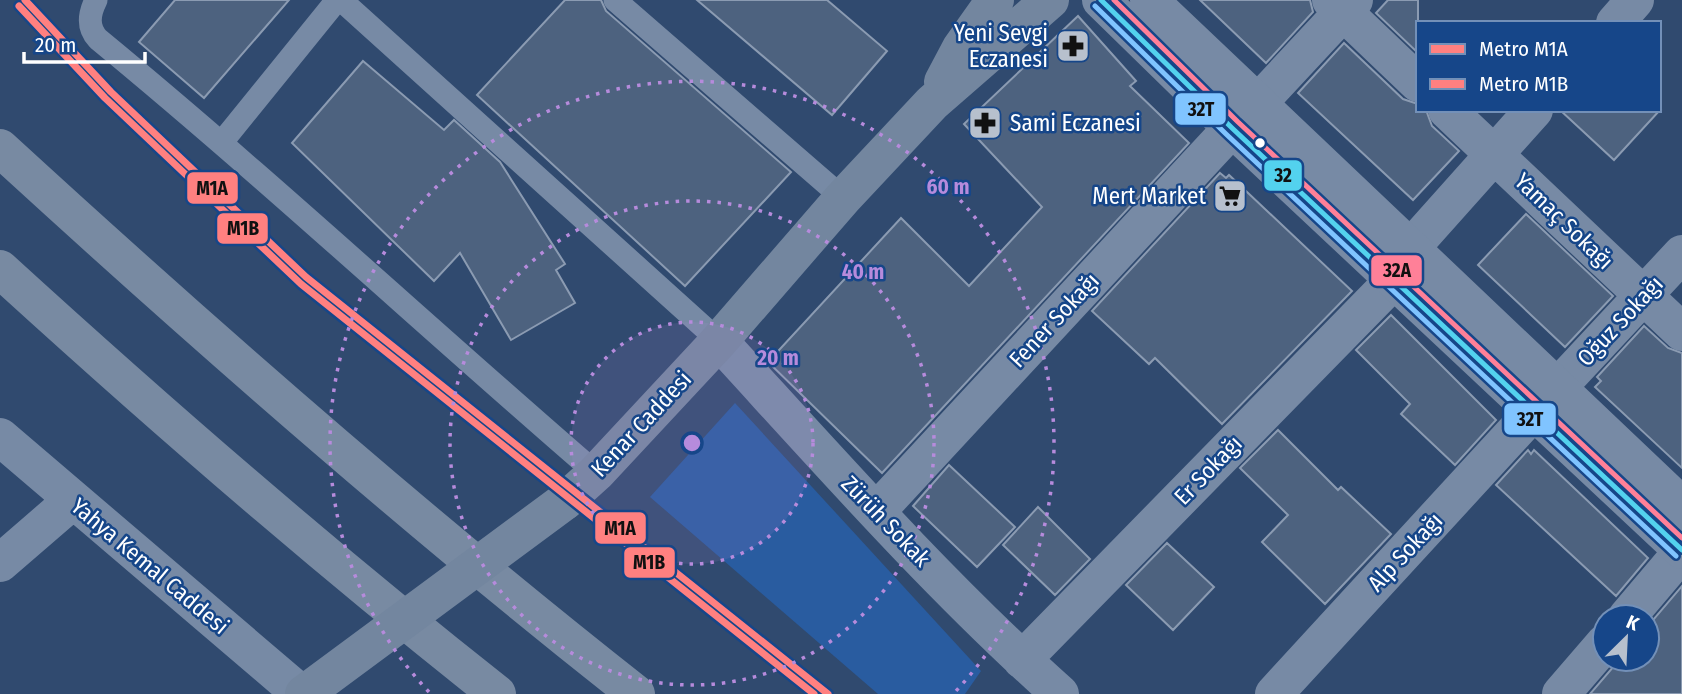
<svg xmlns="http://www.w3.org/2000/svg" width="1682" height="694" viewBox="0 0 1682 694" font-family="'Fira Sans Condensed',sans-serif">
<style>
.green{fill:#295ca0}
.building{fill:#4d627f;stroke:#8b9bb2;stroke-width:2}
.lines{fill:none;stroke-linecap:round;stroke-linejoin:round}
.service{stroke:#778aa5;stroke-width:23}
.minor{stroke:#778aa5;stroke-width:38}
.tertiary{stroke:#778aa5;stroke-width:38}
.secondary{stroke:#73869f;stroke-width:38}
.trunk{stroke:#788aa2;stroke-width:38}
.secondary-bridge{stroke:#73869f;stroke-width:38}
.bus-1-casing{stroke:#164689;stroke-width:10}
.bus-2-casing{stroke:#164689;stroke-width:10}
.bus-3-casing{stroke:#164689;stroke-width:10}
.bus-1{stroke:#53d2ee;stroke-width:5}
.bus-2{stroke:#80c4ff;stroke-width:5}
.bus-3{stroke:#ff8098;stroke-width:5}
.metro-1-casing{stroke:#164689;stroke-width:12}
.metro-2-casing{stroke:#164689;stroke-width:12}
.metro-1{stroke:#ff8080;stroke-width:7}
.metro-2{stroke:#ff8080;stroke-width:7}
.ring{fill:none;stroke:#b68bdc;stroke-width:3.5;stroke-dasharray:3.5 7}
.bus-dot{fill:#fff;stroke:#164689;stroke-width:2.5}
.labels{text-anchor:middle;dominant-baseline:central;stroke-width:5;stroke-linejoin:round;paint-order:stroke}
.poi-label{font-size:23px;fill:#fff;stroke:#164689;text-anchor:end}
.street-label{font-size:23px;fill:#fff;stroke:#164689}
.centre{fill:#b68bdc;stroke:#164689;stroke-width:3.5}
.ring-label{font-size:21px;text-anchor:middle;font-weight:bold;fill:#b68bdc;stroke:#164689;stroke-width:5;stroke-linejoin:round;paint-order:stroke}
.line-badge{stroke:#164689;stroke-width:2.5}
.pale-badge-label{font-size:19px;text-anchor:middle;font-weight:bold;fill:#111}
</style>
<rect width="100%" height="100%" fill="#304a6f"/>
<path class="green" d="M735 403 981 671 965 694H878L650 497Z"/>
<path class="building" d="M175 0H289L204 98 139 42Z
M565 0H601L606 11 791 172 685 286 477 95Z
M697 0H827L887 51 832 115Z
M1200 0H1310L1313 12 1266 63Z
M1388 0H1418V53L1376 13Z
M1078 16 1136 81 1130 86 1189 143 882 473 768 362 901 218 969 286 1042 207 964 124Z
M1344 43 1403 99 1418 104V110H1426L1432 126 1459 151 1413 200 1298 93Z
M363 61 444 130 454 120 500 162 565 264 556 270 575 303 511 340 460 253 434 281 292 143Z
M1560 110H1660L1614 160Z
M1220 173 1226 178 1229 175 1352 291 1222 424 1155 358 1149 364 1092 311Z
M1526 214 1613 296 1565 347 1478 265Z
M1391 315 1496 420 1455 465 1401 414 1410 404 1356 350Z
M1644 326 1668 348 1682 353V468L1595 387 1601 381 1597 377Z
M1278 430 1338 490 1341 487 1391 534 1325 604 1262 542 1288 515 1240 468Z
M1528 450 1531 454 1534 450 1648 558 1616 596 1496 485Z
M949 465 1015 527 977 567 913 506Z
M1038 507 1090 559 1055 595 1003 545Z
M1167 543 1214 587 1173 630 1126 585Z
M1682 586V694H1590L1620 659H1647V627Z"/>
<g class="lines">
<path class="service" d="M96 0C89 14 87 27 98 39 268 179 429 329 596 473
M341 0 719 341
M615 0 843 198
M222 142 337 0"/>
<path class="minor" d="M1331 0 1418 83
M1615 23 1635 0
M1259 102 1354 0
M1447 110 1682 332
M1409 250 1534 110
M719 341C829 461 938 585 1060 694
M1557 388 1682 254
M0 437 301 694
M876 512 1232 128
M0 563 73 500
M1627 617 1682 552
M1022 660 1394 280
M1274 694 1535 410
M1561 694 1605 643"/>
<path class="tertiary" d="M1101 0 1232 128 1682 550
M1149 0 1682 506"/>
<path class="secondary" d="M943 82 961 48 995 0
M565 501 596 473 719 341 843 198 932 103 1050 0"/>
<path class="trunk" d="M0 148C206 337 416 521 636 694
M0 269C161 416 326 559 497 694"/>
<path class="secondary-bridge" d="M304 694 565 501"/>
<defs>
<path id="bus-1" d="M1101 0 1232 128 1682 550"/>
<path id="bus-2" d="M1095 6 1226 134 1676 556"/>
<path id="bus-3" d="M1114 0 1238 122 1682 538"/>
</defs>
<use href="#bus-1" class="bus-1-casing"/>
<use href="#bus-2" class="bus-2-casing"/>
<use href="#bus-3" class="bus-3-casing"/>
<use href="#bus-1" class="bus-1"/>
<use href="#bus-2" class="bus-2"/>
<use href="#bus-3" class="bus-3"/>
<defs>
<path id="metro-1" d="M25 0 111 92 306 277 828 694"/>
<path id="metro-2" d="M19 6 105 98 301 284 814 694"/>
</defs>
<use href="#metro-1" class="metro-1-casing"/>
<use href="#metro-2" class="metro-2-casing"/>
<use href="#metro-1" class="metro-1"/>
<use href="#metro-2" class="metro-2"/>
</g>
<circle cx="692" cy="443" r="121" fill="#b68bdc" fill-opacity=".12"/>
<g class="ring">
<circle cx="692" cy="443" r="121"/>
<circle cx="692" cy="443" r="242"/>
<path d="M429 692A362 362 0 1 1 955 692"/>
</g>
<defs>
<symbol id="pharmacy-square" viewBox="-11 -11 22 22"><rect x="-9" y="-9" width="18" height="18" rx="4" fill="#b7c0cd" stroke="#164689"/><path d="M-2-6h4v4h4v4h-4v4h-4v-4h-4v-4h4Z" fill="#111"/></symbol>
<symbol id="supermarket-square" viewBox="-11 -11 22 22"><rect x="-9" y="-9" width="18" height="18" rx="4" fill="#b7c0cd" stroke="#164689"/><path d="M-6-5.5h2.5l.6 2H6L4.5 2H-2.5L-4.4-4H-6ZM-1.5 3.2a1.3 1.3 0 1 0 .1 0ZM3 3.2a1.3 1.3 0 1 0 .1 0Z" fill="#111"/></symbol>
</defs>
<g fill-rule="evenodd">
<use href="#pharmacy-square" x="1054" y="27" width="38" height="38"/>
<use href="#pharmacy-square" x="966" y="104" width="38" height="38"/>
<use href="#supermarket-square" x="1211" y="177" width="38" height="38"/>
</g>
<circle class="bus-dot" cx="1260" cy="143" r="6"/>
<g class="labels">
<g class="poi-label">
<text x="1048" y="33">Yeni Sevgi<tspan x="1048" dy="26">Eczanesi</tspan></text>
<text x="1010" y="123" text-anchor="start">Sami Eczanesi</text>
<text x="1206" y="196">Mert Market</text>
</g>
<g class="street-label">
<text transform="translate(1564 221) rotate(44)">Yamaç Sokağı</text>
<text transform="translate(1054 320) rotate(-47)">Fener Sokağı</text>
<text transform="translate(1620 321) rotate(-47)">Oğuz Sokağı</text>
<text transform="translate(641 424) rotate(-47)">Kenar Caddesi</text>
<text transform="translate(1208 470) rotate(-46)">Er Sokağı</text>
<text transform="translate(886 521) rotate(46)">Zürüh Sokak</text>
<text transform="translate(1405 552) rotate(-47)">Alp Sokağı</text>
<text transform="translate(150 566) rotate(40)">Yahya Kemal Caddesi</text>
</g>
</g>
<circle cx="692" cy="443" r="10" class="centre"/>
<g class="ring-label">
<text x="948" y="194">60 m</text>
<text x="863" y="279">40 m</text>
<text x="778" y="365">20 m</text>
</g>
<g class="line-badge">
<rect x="1174" y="92" width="53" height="34" rx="7" fill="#80c4ff"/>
<rect x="1263" y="159" width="40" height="33" rx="7" fill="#53d2ee"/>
<rect x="186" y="171" width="53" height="34" rx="7" fill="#ff8080"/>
<rect x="216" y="212" width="53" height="33" rx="7" fill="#ff8080"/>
<rect x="1370" y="254" width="53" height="33" rx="7" fill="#ff8098"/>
<rect x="1503" y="402" width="54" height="34" rx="7" fill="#80c4ff"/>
<rect x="594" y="511" width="53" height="34" rx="7" fill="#ff8080"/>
<rect x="623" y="546" width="53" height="33" rx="7" fill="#ff8080"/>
</g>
<g class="pale-badge-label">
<text x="1201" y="116">32T</text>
<text x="1283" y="182">32</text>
<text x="212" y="195">M1A</text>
<text x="243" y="235">M1B</text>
<text x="1397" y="277">32A</text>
<text x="1530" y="426">32T</text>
<text x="620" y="535">M1A</text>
<text x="649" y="569">M1B</text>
</g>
<rect x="1416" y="21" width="245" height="91" fill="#164689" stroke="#7390b8" stroke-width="2"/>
<rect x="1430" y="44" width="35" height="10" fill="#ff8080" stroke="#7390b8" stroke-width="2"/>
<text x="1479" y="56" font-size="21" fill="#ffffff">Metro M1A</text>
<rect x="1430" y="79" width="35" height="10" fill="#ff8080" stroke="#7390b8" stroke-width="2"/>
<text x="1479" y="91" font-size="21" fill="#ffffff">Metro M1B</text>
<g transform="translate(1626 638) rotate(24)"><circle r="33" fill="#164689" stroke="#7390b8" stroke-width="2"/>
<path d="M0-5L12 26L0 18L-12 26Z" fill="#b7c0cd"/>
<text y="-10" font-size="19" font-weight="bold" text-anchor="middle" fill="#ffffff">K</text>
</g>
<path d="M24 52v10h121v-10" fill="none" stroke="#ffffff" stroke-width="3.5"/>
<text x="35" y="52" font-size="21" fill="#ffffff" stroke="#164689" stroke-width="5" paint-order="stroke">20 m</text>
</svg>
